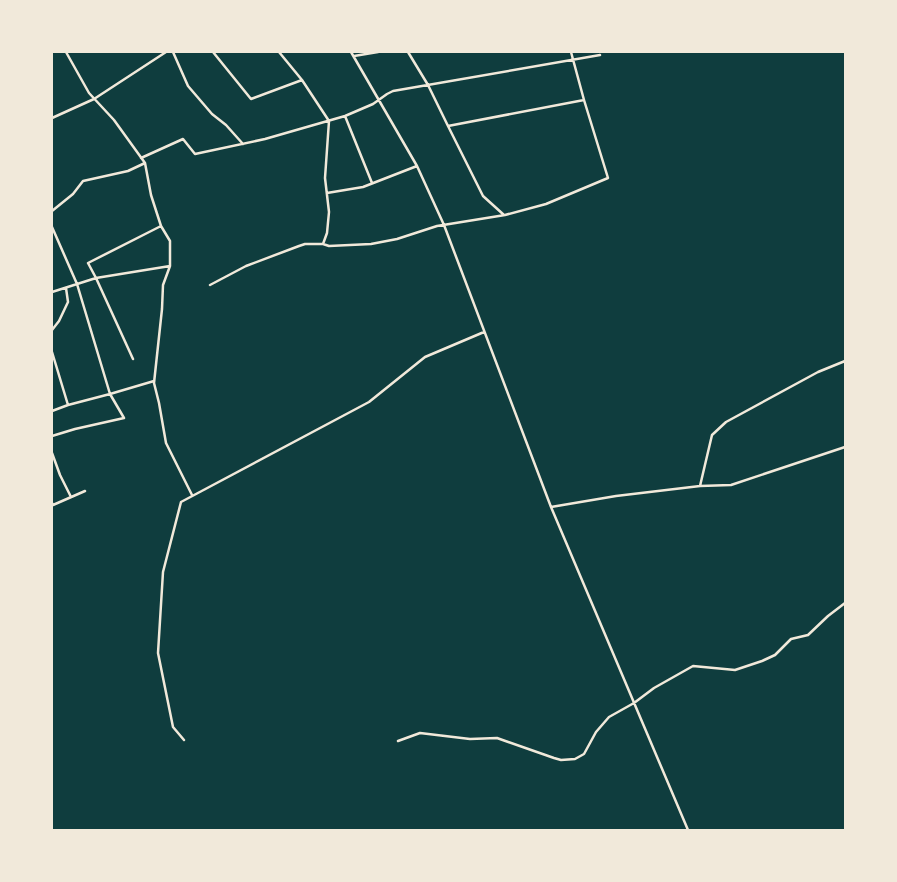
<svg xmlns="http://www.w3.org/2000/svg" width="897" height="882" viewBox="0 0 897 882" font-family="Figtree,sans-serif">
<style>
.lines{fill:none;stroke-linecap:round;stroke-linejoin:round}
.minor{stroke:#f1e9da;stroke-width:2.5}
</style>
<rect width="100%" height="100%" fill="#0f3d3e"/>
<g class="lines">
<path class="minor" d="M66 52 89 93 114 120 145 163 151 195 161 226 170 241V266L163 285 162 309 154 383 159 403 166 443 192 495
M173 52 188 86 212 114 226 125 243 144
M213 52 251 99 302 80
M279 52 302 80 329 121 325 178 329 212 327 233 323 244
M351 52 417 166 444 225 551 507 688 830
M408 52 428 85 448 126 584 100 571 52
M354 56 378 52
M345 116 372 183
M52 118 94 99 166 52
M448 126 483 196 504 215
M141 158 183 139 195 154 265 139 345 116 373 104 387 94 393 91 600 55
M327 193 363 187 417 166
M52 211 73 194 83 181 128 171 145 163
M52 227 77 284 110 394 68 405 52 411
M210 285 246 266 299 246 305 244H323L329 246 371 244 397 239 437 226 505 215 546 204 608 178 584 100
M52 292 96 278 170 266
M52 330 59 321 68 302 66 288
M52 352 68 405
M133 359 96 278 88 263 161 226
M52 436 75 429 124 418 110 394 154 381
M52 453 60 475 71 497
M700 486 712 435 726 422 818 372 845 361
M52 503 53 505 85 491
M551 507 616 496 700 486 731 485 845 447
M184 740 173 727 158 653 163 572 181 502 369 402 425 357 484 332
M398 741 420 733 470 739 497 738 554 758 561 760 575 759 584 754 596 732 609 717 634 703 654 688 693 666 735 670 762 661 775 655 791 639 808 635 828 616 845 603"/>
</g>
<rect width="897" height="882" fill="none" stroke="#f1e9da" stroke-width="106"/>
</svg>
